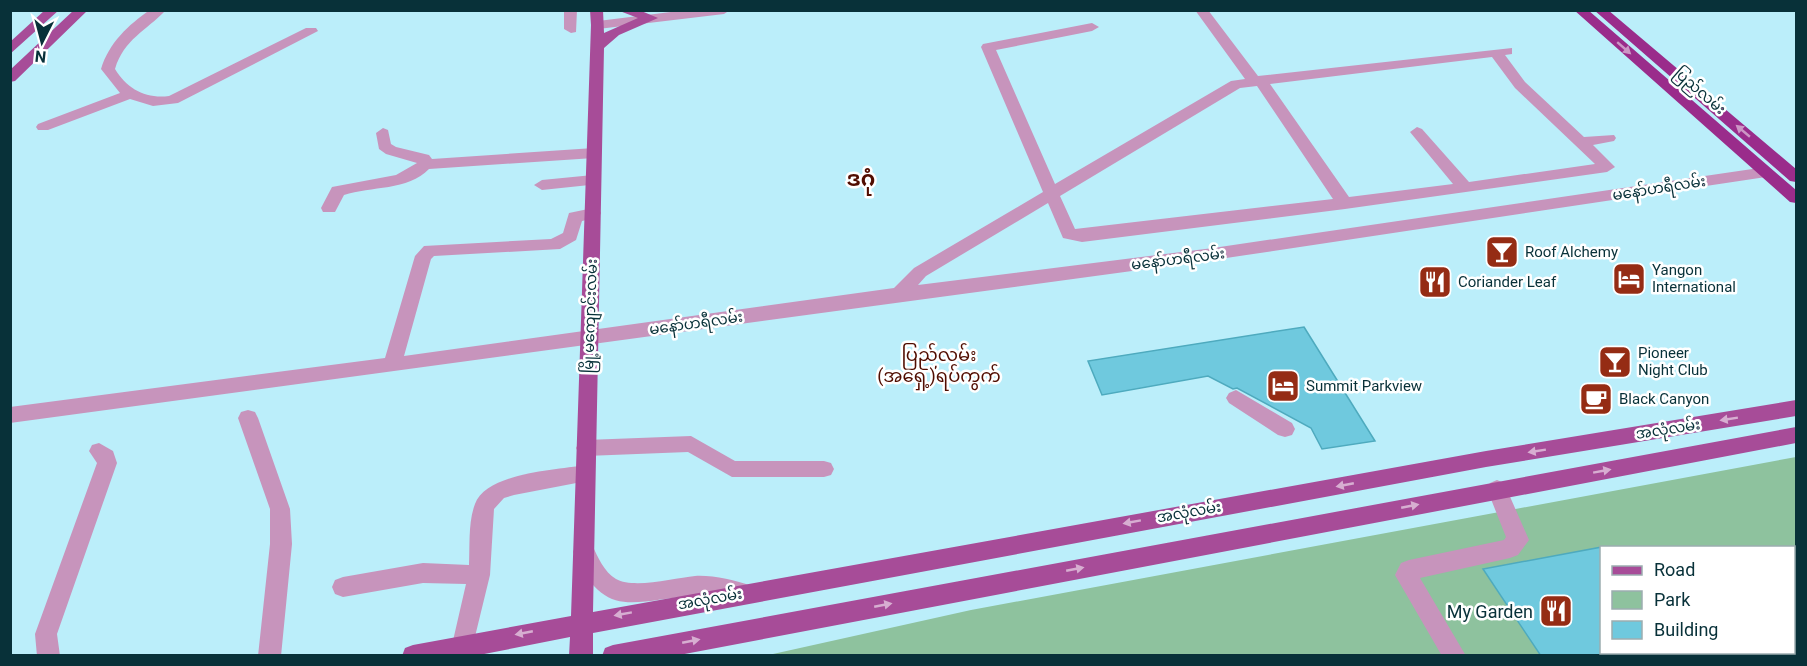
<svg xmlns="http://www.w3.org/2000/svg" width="1807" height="666" viewBox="0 0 1807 666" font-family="Roboto,'Noto Sans Myanmar',sans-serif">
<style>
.green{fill:#8ec29e;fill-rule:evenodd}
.building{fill:#6fc9de;stroke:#4eaabe;stroke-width:1.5}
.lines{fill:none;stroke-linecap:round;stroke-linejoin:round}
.minor{fill:#c794bc;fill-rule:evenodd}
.major{fill:#a74c98;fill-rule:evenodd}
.highway{fill:#9a2c8b;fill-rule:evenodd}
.oneway{fill:#cc96c5}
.oneway2{fill:#d7aed1}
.labels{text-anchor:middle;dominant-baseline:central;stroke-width:5;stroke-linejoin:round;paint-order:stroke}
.street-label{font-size:15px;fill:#083139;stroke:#fff}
.poi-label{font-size:15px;fill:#083139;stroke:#fff;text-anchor:start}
.quarter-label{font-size:18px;fill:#500d01;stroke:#fff}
.near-poi-label{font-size:18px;fill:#083139;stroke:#fff;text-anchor:end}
.district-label{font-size:21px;font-weight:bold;fill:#500d01;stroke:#fff}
</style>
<rect width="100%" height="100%" fill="#bbeefa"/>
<path class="green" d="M1796 457V655L764 656 971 610ZM1602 548H1794V652H1602Z"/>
<path class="building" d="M1304 327 1375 441 1322 449 1311 428 1237 388 1233 389 1208 376 1102 395 1088 361Z
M1602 547V656H1541L1483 569Z"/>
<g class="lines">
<path class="minor" d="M150 10H166C146 31 124 39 115 69 127 89 146 99 169 96L306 28H316L318 31 178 103 153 106 130 99 48 130H38L36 127 38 124 120 93 101 69C109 43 128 25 150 10Z
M564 10H577L576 32 571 33 564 29Z
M687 10H730L724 14 598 29 591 25 598 21Z
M1195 10H1208L1258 76 1512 48V54L1505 55 1525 82 1584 137 1614 135 1616 138 1614 141 1593 145 1615 167 1607 172 1345 209 1082 242 1063 238 1048 203 926 276 918 285 1213 248 1766 167 1774 172 1766 177 1213 260 10 423V407L385 358 415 256 424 246 551 239 563 233 569 213 593 208 599 209 601 213 599 217 582 221 576 240 560 249 434 256 431 259 404 356 894 288 914 268 1043 192 981 47 983 44 1092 23 1099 27 1092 31 996 50 1055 184 1231 81 1245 79ZM1492 57 1515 88 1595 164 1469 182 1422 129 1417 127 1410 132 1453 184 1349 197 1270 84ZM1257 86 1333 199 1075 229 1060 196 1240 88Z
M383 128 388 130 391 144 396 147 429 155 432 159 594 148 602 153 594 158 429 169C408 191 371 186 344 195L335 212H323L321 208 332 187 396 175 417 163 386 154 379 149 376 133Z
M593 175 599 176 601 180 599 184 542 190 534 185 542 180Z
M1236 390 1292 423 1295 429 1292 435 1285 437 1278 435 1229 403 1226 398 1229 393Z
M248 410 255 412 258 418 290 509 292 544 281 656H258L270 544V509L238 418 241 412Z
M691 436 735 461H824L831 463 834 469 831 475 824 477H732L688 452 586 456 579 454 576 448 579 442 586 440Z
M99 443 113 451 117 463 57 634 60 656H37L35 634 97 463 89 451 92 445Z
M585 465 592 468 595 474 592 480 514 495 504 498 494 509 490 575 471 653 464 656 455 653 452 645 466 584 423 583 343 597 335 594 332 587 335 580 343 577 423 563 469 565C470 546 468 522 475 504 486 473 556 470 585 465Z
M1497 480 1504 483 1529 540 1518 555 1510 558 1420 578 1466 656H1442L1395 575 1401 563 1409 560 1504 540 1506 537 1487 489 1490 483Z
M584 542 592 545C598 557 604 572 616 579 634 589 675 578 695 576 712 575 735 580 751 586L754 593 751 600C733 607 714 596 696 596 633 599 606 623 573 552L576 545Z"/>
<path class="major" d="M45 10H59L10 54V42Z
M74 10H88L15 81 10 82V70Z
M590 10H603L604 33 638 18 617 10H639L658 18 619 35 604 48 593 612 1486 451 1796 400V416L1486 467 593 633V656H569L570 637 474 656H402L405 648 413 645 571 616 591 25Z
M1796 427V443L674 656H602L605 648 613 645Z"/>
<path class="highway" d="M1574 10H1588L1796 190V203L1790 202Z
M1594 10H1608L1796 169V182L1790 181Z"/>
</g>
<defs><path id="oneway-solid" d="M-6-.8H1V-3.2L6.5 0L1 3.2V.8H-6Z" transform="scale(1.5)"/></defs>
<g class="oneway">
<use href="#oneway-solid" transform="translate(1624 48) rotate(41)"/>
<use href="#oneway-solid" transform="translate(1743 131) rotate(-140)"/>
</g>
<g class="oneway2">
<use href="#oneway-solid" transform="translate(1729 419) rotate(171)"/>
<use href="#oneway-solid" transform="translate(1537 451) rotate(171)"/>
<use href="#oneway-solid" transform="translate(1602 471) rotate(-10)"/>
<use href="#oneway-solid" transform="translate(1345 485) rotate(169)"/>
<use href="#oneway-solid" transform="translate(1410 506) rotate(-11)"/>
<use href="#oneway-solid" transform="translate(1132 522) rotate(170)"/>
<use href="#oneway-solid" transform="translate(1075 569) rotate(-11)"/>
<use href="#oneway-solid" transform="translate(883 605) rotate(-11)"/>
<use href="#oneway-solid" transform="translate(623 614) rotate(170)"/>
<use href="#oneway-solid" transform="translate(524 633) rotate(169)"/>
<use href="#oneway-solid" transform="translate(691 641) rotate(-11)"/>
</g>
<defs>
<symbol id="bar-square" viewBox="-11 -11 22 22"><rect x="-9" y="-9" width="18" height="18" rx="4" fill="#952c14" stroke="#fff"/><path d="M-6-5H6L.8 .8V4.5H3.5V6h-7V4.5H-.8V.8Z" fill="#fff"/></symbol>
<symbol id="hotel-square" viewBox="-11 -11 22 22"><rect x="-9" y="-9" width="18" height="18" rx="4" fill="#952c14" stroke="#fff"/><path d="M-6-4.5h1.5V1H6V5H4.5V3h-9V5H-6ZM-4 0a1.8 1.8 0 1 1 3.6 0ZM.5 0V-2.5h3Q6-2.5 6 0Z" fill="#fff"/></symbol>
<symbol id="restaurant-square" viewBox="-11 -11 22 22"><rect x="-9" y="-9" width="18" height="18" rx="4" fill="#952c14" stroke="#fff"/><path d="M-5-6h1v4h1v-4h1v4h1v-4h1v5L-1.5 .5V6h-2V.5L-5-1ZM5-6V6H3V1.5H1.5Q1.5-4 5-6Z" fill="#fff"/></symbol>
<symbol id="cafe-square" viewBox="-11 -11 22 22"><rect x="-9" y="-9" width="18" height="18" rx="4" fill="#952c14" stroke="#fff"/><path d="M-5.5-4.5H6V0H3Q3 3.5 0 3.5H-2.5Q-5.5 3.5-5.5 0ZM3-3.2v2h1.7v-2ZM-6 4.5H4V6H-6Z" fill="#fff"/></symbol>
</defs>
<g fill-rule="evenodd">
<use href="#bar-square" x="1483" y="233" width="38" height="38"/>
<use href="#hotel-square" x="1610" y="260" width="38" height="38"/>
<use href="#restaurant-square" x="1416" y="263" width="38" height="38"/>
<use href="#bar-square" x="1596" y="343" width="38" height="38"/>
<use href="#hotel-square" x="1264" y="367" width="38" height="38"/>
<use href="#cafe-square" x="1577" y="380" width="38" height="38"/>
<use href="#restaurant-square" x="1537" y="592" width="38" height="38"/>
</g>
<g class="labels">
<g class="street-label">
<text transform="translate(1700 91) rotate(41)">ပြည်လမ်း</text>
<text transform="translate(1659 188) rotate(-9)">မနော်ဟရီလမ်း</text>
<text transform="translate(1178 259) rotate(-7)">မနော်ဟရီလမ်း</text>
<text transform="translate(590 316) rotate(-88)">မြို့မကျောင်းလမ်း</text>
<text transform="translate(696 323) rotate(-8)">မနော်ဟရီလမ်း</text>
<text transform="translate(1668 429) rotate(-9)">အလုံလမ်း</text>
<text transform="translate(1189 512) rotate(-10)">အလုံလမ်း</text>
<text transform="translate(710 599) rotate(-10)">အလုံလမ်း</text>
</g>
<g class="poi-label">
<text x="1525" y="252">Roof Alchemy</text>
<text x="1652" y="270">Yangon<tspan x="1652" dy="17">International</tspan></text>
<text x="1458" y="282">Coriander Leaf</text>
<text x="1638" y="353">Pioneer<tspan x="1638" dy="17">Night Club</tspan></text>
<text x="1306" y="386">Summit Parkview</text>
<text x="1619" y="399">Black Canyon</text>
</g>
<g class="quarter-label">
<text x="939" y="354">ပြည်လမ်း<tspan x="939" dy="21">(အရှေ့)ရပ်ကွက်</tspan></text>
</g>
<g class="near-poi-label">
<text x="1533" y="611">My Garden</text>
</g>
<g class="district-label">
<text x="861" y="179">ဒဂုံ</text>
</g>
</g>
<rect width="1807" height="666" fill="none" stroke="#083139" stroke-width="24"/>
<rect x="1600" y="546" width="195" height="108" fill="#ffffff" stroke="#9cadb0" stroke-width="1.5"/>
<rect x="1612" y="566" width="30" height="9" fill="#a74c98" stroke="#9cadb0" stroke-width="1.5"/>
<text x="1654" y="576" font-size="18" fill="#083139">Road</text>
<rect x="1612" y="591" width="30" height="18" fill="#8ec29e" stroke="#9cadb0" stroke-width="1.5"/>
<text x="1654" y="606" font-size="18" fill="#083139">Park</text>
<rect x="1612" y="621" width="30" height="18" fill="#6fc9de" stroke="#9cadb0" stroke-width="1.5"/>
<text x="1654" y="636" font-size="18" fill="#083139">Building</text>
<g transform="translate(42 42) rotate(186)" stroke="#ffffff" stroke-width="4.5" paint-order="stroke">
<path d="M0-4.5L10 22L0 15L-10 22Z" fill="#083139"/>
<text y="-9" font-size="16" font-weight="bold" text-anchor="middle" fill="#083139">N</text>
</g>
</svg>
